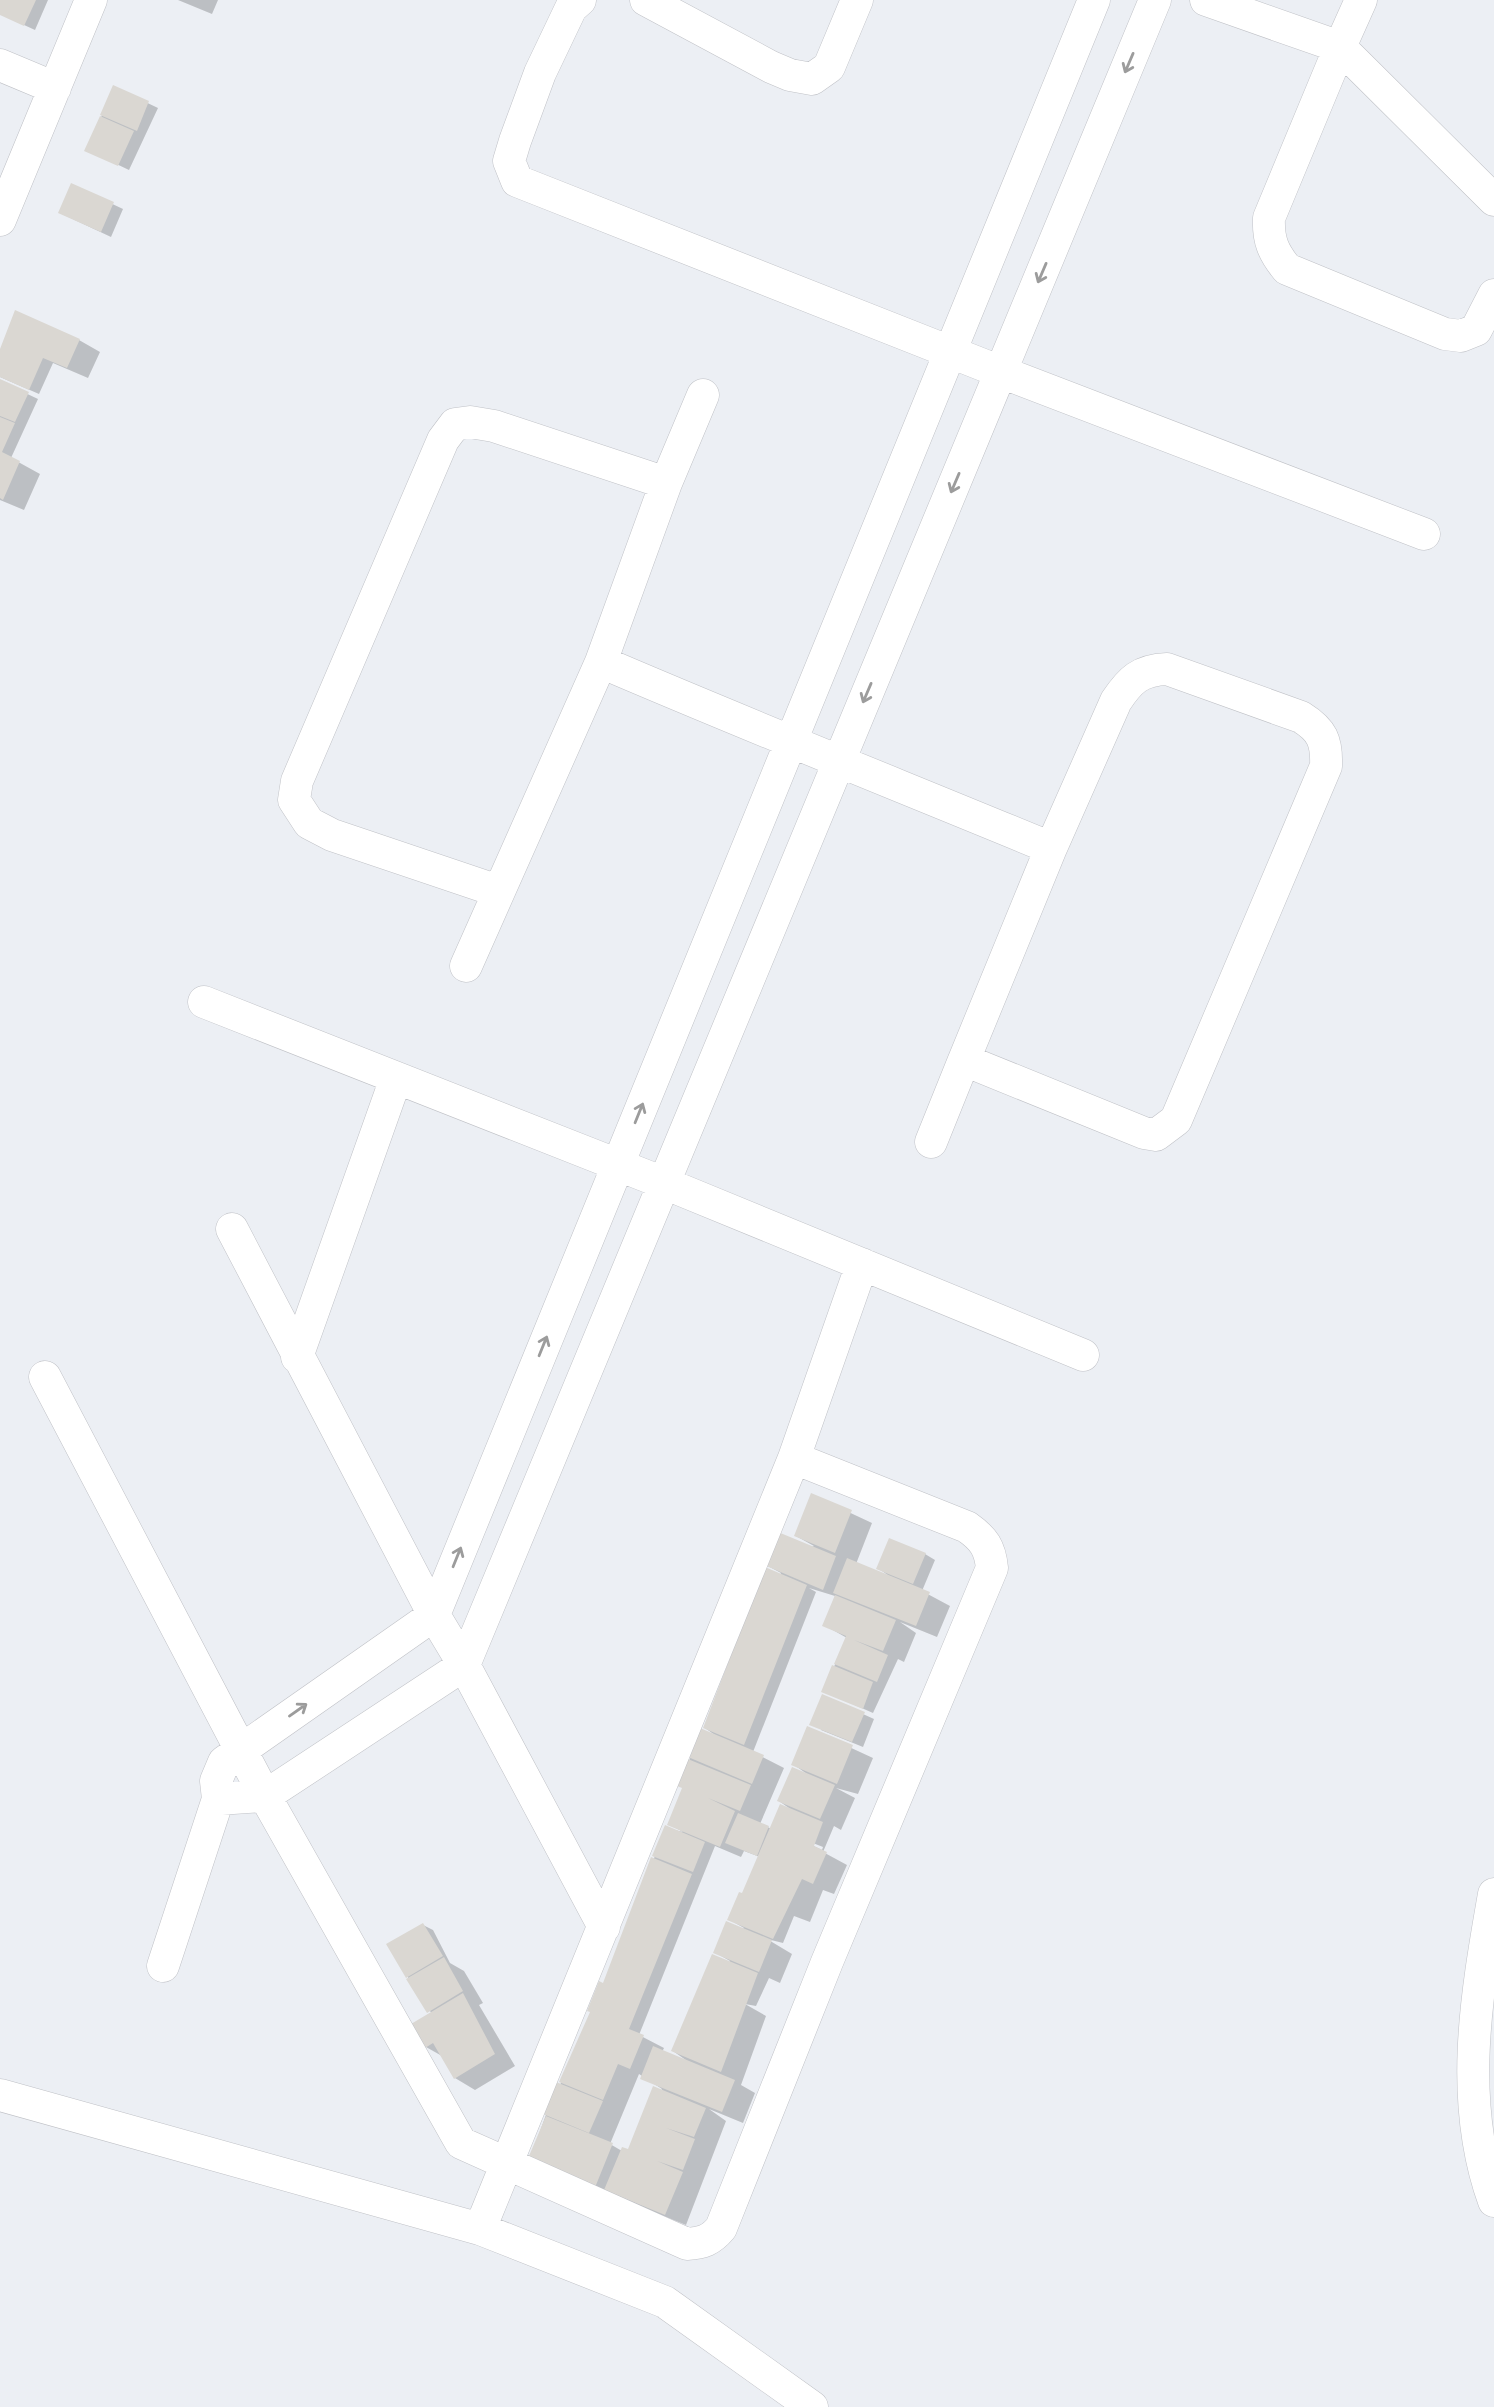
<svg xmlns="http://www.w3.org/2000/svg" width="1494" height="2407" viewBox="0 0 1494 2407" font-family="'Roboto Condensed',sans-serif">
<style>
.shadow{fill:#0003;fill-rule:evenodd}
.building{fill:#dad7d2}
.lines{fill:none;stroke-linecap:round;stroke-linejoin:round}
.street-casing{stroke:#c0c2c7;stroke-width:33}
.street{stroke:#fff;stroke-width:32}
.oneway{stroke:#9c9c9c}
</style>
<rect width="100%" height="100%" fill="#eceff4"/>
<path class="shadow" d="M0 0H48L35 30 0 14Z
M178 0H218L212 14Z
M114 87 158 108 129 170 87 150Z
M72 185 123 209 111 237 60 213Z
M79 340 100 352 88 378 53 363 39 394 0 377V354Z
M0 381 38 399 11 458 40 474 24 510 0 500Z
M812 1495 872 1523 856 1564 893 1579 878 1568 925 1554 935 1560 922 1591 950 1606 937 1637 900 1622 916 1633 904 1662 898 1659 873 1713 823 1691 847 1638 824 1625 835 1596 809 1588 816 1592 753 1752 784 1768 760 1824 772 1829 793 1811 779 1801 811 1777 793 1764 808 1728 873 1758 858 1794 836 1788 855 1798 841 1830 834 1826 823 1852 847 1865 834 1894 823 1890 810 1922 794 1916 783 1943 767 1939 792 1954 780 1983 769 1978 756 2006 745 2004 766 2016 741 2085 755 2093 743 2123 709 2109 726 2121 686 2225 529 2162 557 2084 560 2085 604 1985 666 1828 683 1832 669 1824 684 1789 689 1761 701 1731 719 1738 705 1728 781 1573 766 1565 814 1546 796 1536ZM780 1830 823 1847 822 1850ZM715 1846 741 1857 744 1851 760 1857 754 1900 730 1920 744 1928 716 1953 730 1961 673 2051 690 2063 662 2052 664 2048 639 2035ZM639 2074 662 2089 629 2151H622L610 2144Z
M823 1696 874 1719 863 1747 821 1730Z
M423 1925 433 1930 450 1963 464 1971 483 2003 479 2005 515 2066 475 2090 455 2078 442 2056 426 2047 432 2014 407 1976Z"/>
<path class="building" d="M0 0H36L24 26 0 15Z
M113 85 149 101 137 131 100 115Z
M100 116 134 131 118 166 84 151Z
M71 183 114 202 101 232 58 213Z
M15 310 80 339 67 368 43 358 29 390 0 377V349Z
M0 379 29 392 15 422 0 416Z
M0 417 15 423 2 452 20 461 3 500 0 498Z
M811 1493 852 1510 835 1553 794 1536Z
M778 1532 836 1556 823 1590 764 1565Z
M889 1538 926 1553 913 1584 876 1569Z
M847 1558 930 1592 916 1626 833 1593Z
M765 1567 807 1585 744 1745 703 1728Z
M835 1595 896 1620 883 1651 854 1640 888 1655 877 1682 834 1664 846 1636 822 1626Z
M832 1665 873 1682 863 1709 821 1692Z
M822 1694 865 1712 852 1742 809 1725Z
M807 1726 853 1745 837 1784 791 1765Z
M700 1728 764 1755 752 1784 688 1757Z
M683 1757 751 1785 740 1811 708 1798 735 1811 720 1847 667 1825 682 1788 672 1784Z
M792 1767 835 1785 820 1819 777 1801Z
M780 1804 823 1822 814 1846 827 1852 813 1884 802 1879 773 1939 727 1920 739 1892 742 1893Z
M738 1813 769 1826 757 1856 725 1843Z
M665 1825 705 1842 693 1872 652 1856Z
M651 1857 692 1874 629 2029 644 2035 630 2069 618 2064 603 2100 559 2082 590 2012 587 2011 599 1981 603 1983Z
M726 1921 772 1940 759 1972 713 1953Z
M423 1923 443 1956 406 1978 386 1944Z
M712 1954 758 1973 721 2072 671 2051Z
M444 1957 463 1991 427 2013 406 1979Z
M463 1993 495 2054 454 2079 433 2043 425 2048 411 2024Z
M653 2046 735 2080 722 2112 640 2079Z
M556 2082 603 2101 589 2133 543 2114Z
M653 2086 706 2108 694 2137 666 2128 695 2139 683 2170 657 2161 683 2172 665 2215 604 2190 622 2147 628 2149Z
M546 2116 613 2143 594 2190 526 2163Z"/>
<g class="lines">
<defs>
<path id="street" d="M580 0 571 8 540 73 515 141 509 161 517 181 1001 372 1424 534
M646 0 771 67 790 75 812 79 829 67 857 0
M1206 0 1340 47 1361 0
M0 65 55 88
M1494 200 1340 47 1269 218C1268 240 1273 252 1287 269L1445 334 1461 336 1476 330 1494 295
M0 220 91 0
M601 662 666 483
M1167 669 1301 717C1322 730 1327 741 1326 766L1176 1120 1156 1135 1144 1133 964 1060 1051 848 1116 701C1130 680 1140 670 1167 669Z
M498 891 332 835 309 823 294 800 297 781 443 440 455 424 470 422 494 426 666 483 703 395
M466 966 601 662C750 726 901 786 1051 848
M204 1002 664 1183 1083 1355
M931 1142 964 1060
M232 1229 434 1615 464 1665 604 1927
M297 1357 396 1078
M45 1377 265 1796 461 2143 687 2244C703 2243 711 2240 721 2228L827 1962 992 1568C990 1548 984 1539 967 1527L794 1458
M218 1799 265 1796 464 1665 1155 0
M1494 1894C1476 1996 1458 2102 1494 2201
M163 1966 218 1799 216 1781 224 1762 434 1615 1094 0
M0 2095 480 2229 665 2302 812 2407
M480 2229 794 1458 862 1264"/>
</defs>
<use href="#street" class="street-casing"/>
<use href="#street" class="street"/>
</g>
<defs><path id="oneway-shaft" d="M-6 0H5M1.5-3L5.5 0L1.5 3" fill="none" stroke-width="1.6" stroke-linecap="round" stroke-linejoin="round" transform="scale(1.75)"/></defs>
<g class="oneway">
<use href="#oneway-shaft" transform="translate(1129 63) rotate(113)"/>
<use href="#oneway-shaft" transform="translate(1042 273) rotate(113)"/>
<use href="#oneway-shaft" transform="translate(955 483) rotate(113)"/>
<use href="#oneway-shaft" transform="translate(867 693) rotate(113)"/>
<use href="#oneway-shaft" transform="translate(639 1113) rotate(-68)"/>
<use href="#oneway-shaft" transform="translate(543 1346) rotate(-68)"/>
<use href="#oneway-shaft" transform="translate(457 1557) rotate(-68)"/>
<use href="#oneway-shaft" transform="translate(298 1710) rotate(-35)"/>
</g>
</svg>
